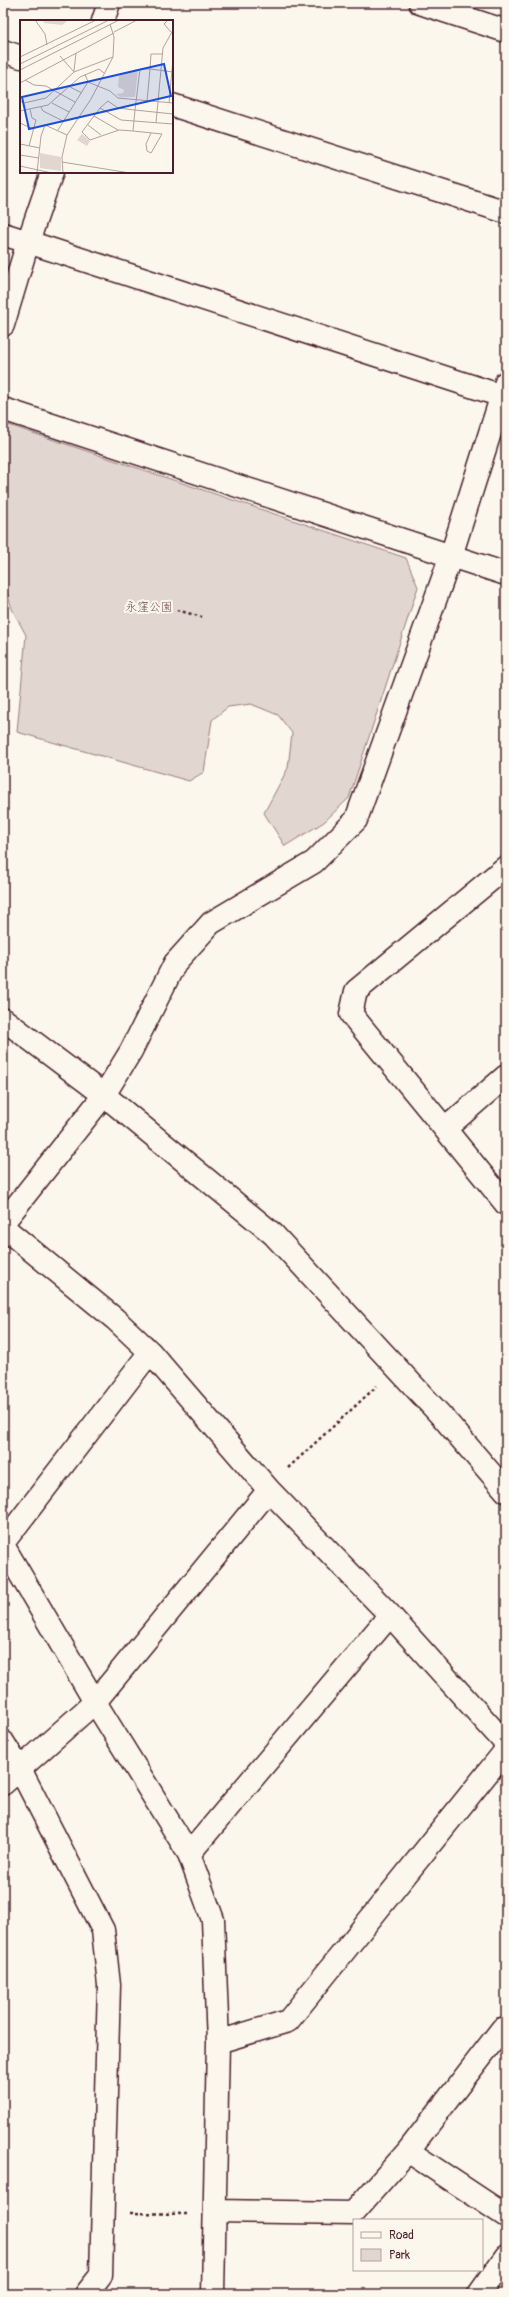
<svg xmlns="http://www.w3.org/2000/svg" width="509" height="2297" viewBox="0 0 509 2297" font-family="Pangolin,'Klee One',sans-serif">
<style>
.green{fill:#e2d7d0;stroke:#967b7e}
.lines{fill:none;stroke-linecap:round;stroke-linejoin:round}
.minor-casing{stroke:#4a1f2b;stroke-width:25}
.path{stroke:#4a1f2b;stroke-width:2.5;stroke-dasharray:3 3;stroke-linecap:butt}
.minor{stroke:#fbf7ec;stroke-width:22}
.labels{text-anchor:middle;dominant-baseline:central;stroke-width:4;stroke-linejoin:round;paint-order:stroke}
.park-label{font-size:12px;fill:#704d54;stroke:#fbf7ec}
.inset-road{fill:none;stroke:#b4a19f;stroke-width:1}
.view{fill:#1d4ed8;fill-opacity:0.15;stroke:#1d4ed8;stroke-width:2}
.inset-edge{fill:none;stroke:#4a1f2b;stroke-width:2}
</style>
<rect width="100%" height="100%" fill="#fbf7ec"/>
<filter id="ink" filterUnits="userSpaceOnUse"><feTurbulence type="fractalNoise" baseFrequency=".025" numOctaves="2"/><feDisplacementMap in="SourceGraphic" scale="8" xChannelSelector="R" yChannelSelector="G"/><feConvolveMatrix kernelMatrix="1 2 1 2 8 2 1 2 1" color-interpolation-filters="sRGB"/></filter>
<g filter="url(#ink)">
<path class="green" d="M3 423 406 558 418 587 349 798 324 822 285 846 264 813 288 768 292 733 278 715 251 704 228 707 212 720 204 772 189 781 17 732 26 635 12 609 3 578Z"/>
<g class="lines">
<defs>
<path id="minor" d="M420 3 506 31
M103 21 109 3
M3 51 21 57
M172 105 506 212
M3 234 28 242 52 172
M3 325 28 242 502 396
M3 409 506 574
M506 867 356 991 351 1014 445 1129 506 1076
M3 1019 104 1095 273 1234 446 1421 506 1491
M445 1129 506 1204
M3 1223 104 1095 131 1051 175 963 211 923 314 862 356 820 451 556 506 382
M3 1227 115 1319 150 1352 269 1490 390 1615 506 1744
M3 1543 150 1352
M3 1545 95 1702 189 1854 213 1920 218 2042 213 2294
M3 1742 20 1769 103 1930 109 1985 101 2275 86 2294
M3 1784 95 1702 269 1490
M189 1854 390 1615
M218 2042 288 2021 506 1750
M408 2151 502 2029
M216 2211 353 2213 408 2151 506 2216
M479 2294 506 2256"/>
</defs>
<use href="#minor" class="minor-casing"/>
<path class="path" d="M177 610 202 617
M288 1468 377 1386
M130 2213 187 2214"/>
<use href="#minor" class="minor"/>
</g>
</g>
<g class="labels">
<g class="park-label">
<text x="149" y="607">永窪公園</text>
</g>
</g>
<g transform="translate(20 20)">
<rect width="153" height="153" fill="#fbf7ec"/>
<path d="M23 0H49L42 5 24 3ZM116 49H118L115 77H100L96 74 103 73 104 70 98 67 99 56ZM62 114 70 121 67 126 57 120ZM20 133 41 137V151L20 148Z" fill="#e2d7d0"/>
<path class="inset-road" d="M15 0 25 14 27 25M148 0 144 4 151 12M94 12 117 0M142 34H131L130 49 153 52M40 36 54 52M0 37 76 0M0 44 89 0M0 50 99 0M54 51 56 33M65 54 68 62 90 71 98 78 153 83M5 60 14 65 26 66 55 82M0 63 94 13M48 66 62 73M0 81 4 83 26 78 54 52 93 37M127 81 130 49H120L115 90 98 88 88 81 80 88 101 100 153 104M32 83 49 92M149 83 153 39M21 87 23 91 43 101M80 88 62 112 70 120 99 110 113 111M0 91 28 85 60 57 79 49 84 53M74 96 98 110M0 103 13 109M136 103 143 28 153 10M68 105 81 115M38 110 68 62M131 113 126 124 127 131 131 133 142 114 113 111 115 90 153 94M0 124 20 128M9 126 16 100 12 98 10 89M0 135 19 138M42 142 110 153M0 146 32 153M17 153 21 116 25 105 47 115M43 153 42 137 47 115 71 79 93 37 94 17 90 4"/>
<path class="view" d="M144 44 151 76 9 109 2 77Z"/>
<rect width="153" height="153" class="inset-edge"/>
</g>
<rect width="509" height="2297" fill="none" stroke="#fbf7ec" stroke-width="16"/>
<rect x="8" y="8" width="493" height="2281" fill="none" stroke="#4a1f2b" stroke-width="1.5" filter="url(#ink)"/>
<rect x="353" y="2219" width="130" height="52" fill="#fbf7ec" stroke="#b4a19f"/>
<rect x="361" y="2232" width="20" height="6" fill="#fbf7ec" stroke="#b4a19f"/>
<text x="389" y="2239" font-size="12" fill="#4a1f2b">Road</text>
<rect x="361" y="2249" width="20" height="12" fill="#e2d7d0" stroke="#b4a19f"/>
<text x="389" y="2259" font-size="12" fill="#4a1f2b">Park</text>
</svg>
